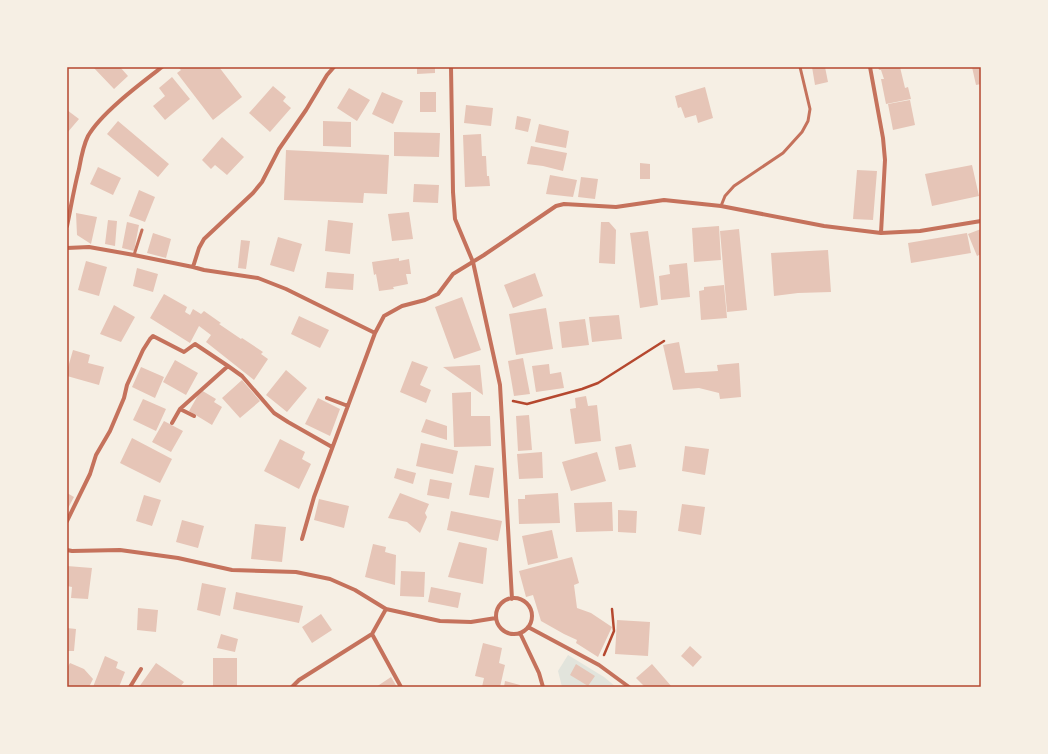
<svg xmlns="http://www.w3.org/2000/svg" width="1048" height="754" viewBox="0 0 1048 754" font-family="'DejaVu Sans',sans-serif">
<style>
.green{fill:#e2e4dc}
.building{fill:#e6c5b7}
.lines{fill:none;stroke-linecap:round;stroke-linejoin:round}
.path{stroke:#b5482f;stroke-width:2.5}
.service{stroke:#c5725c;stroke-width:3}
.minor{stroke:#c5725c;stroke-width:4}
.neatline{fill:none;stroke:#b5482f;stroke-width:1.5}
</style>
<rect width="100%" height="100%" fill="#f6efe4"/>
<path class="green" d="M568 655 604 677 616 687H562L558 671Z"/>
<path class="building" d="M93 67H120L128 76 114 89Z
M178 67H219L242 97 213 120 177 73 181 70Z
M417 67H435V73L417 74Z
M812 67H825L828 82 815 85Z
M878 67H900L905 88 908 87 911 99 886 104 881 79H884L881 70H879Z
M972 67H981V84L976 85Z
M172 77 190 99 165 120 153 106 165 96 159 88Z
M273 86 286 97 283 101 291 108 270 132 249 113Z
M705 87 713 118 698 123 696 115 685 118 681 107 678 108 675 96Z
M349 88 370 100 357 121 337 108Z
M382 92 403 101 393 124 372 114Z
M420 92H436V112H420Z
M910 100 915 125 893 130 888 104Z
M466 105 493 108 491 126 464 123Z
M67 110 79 119 67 133Z
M517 116 531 119 528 132 515 129Z
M118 121 169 164 158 177 107 134Z
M323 121 351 122V147L323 146Z
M539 124 569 131 566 148 535 142Z
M394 132 440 133 439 157 394 156Z
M481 134 482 156H486L487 176H489L490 186 465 187 463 135Z
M222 137 244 157 227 175 215 165 211 169 202 160Z
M531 146 567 153 563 171 543 166 527 164Z
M286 150 389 155 387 194 364 193 363 203 284 200Z
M640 163 650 164V179H640Z
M972 165 979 196 932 206 925 174Z
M98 167 121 178 113 195 90 184Z
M857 170 877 171 873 220 853 219Z
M550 175 577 180 573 197 546 194Z
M581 177 598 179 595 199 578 197Z
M414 184 439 185 438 203 413 202Z
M139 190 155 197 145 222 129 216Z
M409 212 413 239 392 241 388 214Z
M76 213 97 217 91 244 77 235Z
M108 220 117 221 115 246 105 244Z
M328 220 353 223 350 254 325 251Z
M127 222 139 225 134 251 122 248Z
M601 222H609L616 230 615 264 599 263Z
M719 226 721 260 694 262 692 228Z
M739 229 747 310 727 312 720 231Z
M981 229V254L977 256 968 234Z
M648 231 658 305 640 308 630 233Z
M153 233 171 239 166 258 147 253Z
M967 233 971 253 911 263 908 243Z
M278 237 302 244 294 272 270 265Z
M241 240 250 241 246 269 238 268Z
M828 250 831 292 798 293 774 296 771 253Z
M399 258V261L409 259 411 274H406L408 284 393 287 394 289 379 291 376 274 374 275 372 262Z
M86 261 107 267 99 296 78 290Z
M687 263 690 297 661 300 659 276 670 274 669 265Z
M137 268 158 274 153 292 133 286Z
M327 272 354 274 353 290 325 288Z
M535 273 543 296 513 308 504 285Z
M724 285 727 318 701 320 699 291 704 290V287Z
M164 294 187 307 185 312 190 315 193 309 201 314 204 311 221 323 219 324 241 339 242 338 263 352 261 354 268 359 254 380 206 342 211 335 199 326 190 343 150 318Z
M462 297 481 350 454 359 435 307Z
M114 305 135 317 121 342 100 334Z
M546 308 553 349 516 355 509 314Z
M619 315 622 339 592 342 589 317Z
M299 316 329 330 320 348 291 334Z
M585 319 589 345 562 348 559 322Z
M679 342 685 373 718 371 717 365 739 363 741 397 720 399 719 393 699 388 673 390 663 345Z
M73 350 90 355 88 363 104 367 99 385 67 376V371Z
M523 358 530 394 514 396 508 361Z
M175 360 198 373 186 395 163 382Z
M412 361 428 367 420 385 431 390 426 403 400 392Z
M549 364 550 374 561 372 564 388 536 392 532 366Z
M480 365 483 395 443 367Z
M141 367 164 377 155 398 132 387Z
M286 370 307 388 287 412 266 395Z
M242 380 260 401 240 418 222 398Z
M201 390 216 399 214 402 222 407 212 425 189 411Z
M471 392V416H490L491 446 454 447 452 393Z
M586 396 588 406 597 405 601 441 575 444 570 409 576 408 575 398Z
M318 398 340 409 330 436 305 424Z
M143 399 166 409 156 431 133 420Z
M529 415 532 450 518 451 516 416Z
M426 419 447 426V440L421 432Z
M164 421 183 431 171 452 152 442Z
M132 438 172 459 160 483 120 463Z
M280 439 305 452 302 459 311 464 299 489 264 471Z
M421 443 458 451 453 474 416 466Z
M631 444 636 467 619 470 615 447Z
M685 446 709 449 705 475 682 471Z
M542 452 543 478 519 479 517 454Z
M597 452 606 481 571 491 562 462Z
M475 465 494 468 489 498 469 495Z
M397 468 416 473 413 484 394 478Z
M430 479 452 483 449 499 427 495Z
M67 493 74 497 67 510Z
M400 493 429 504 425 513 427 517 420 533 407 522 388 518Z
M558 493 560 523 519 524 518 499H525V495Z
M144 495 161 500 152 526 136 521Z
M319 499 349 506 344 528 314 520Z
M612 502 613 531 576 532 574 503Z
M682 504 705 507 701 535 678 531Z
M618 510 637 511 636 533 618 532Z
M451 511 502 521 498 541 447 530Z
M182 520 204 526 198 548 176 542Z
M255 524 286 527 282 562 251 559Z
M552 530 558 558 528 565 522 536Z
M459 542 487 548 483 584 448 577Z
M373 544 386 547 385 552 396 555 395 585 365 577Z
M572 557 579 583 574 585 577 608 591 613 612 627 598 657 576 643 577 640 564 634 541 621 533 595 526 597 519 571Z
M67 566 92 568 88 599 71 598 72 587 67 586Z
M401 571 425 572 424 597 400 596Z
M202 583 226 588 220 616 197 610Z
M431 587 461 593 458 608 428 602Z
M236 592 303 606 299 623 233 609Z
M138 608 158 610 156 632 137 630Z
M321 614 332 630 312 643 302 627Z
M617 620 650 622 648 656 615 654Z
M67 628 76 629 74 651H67Z
M221 634 238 639 235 652 217 648Z
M483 643 502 648 499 663 505 665 500 687H482L484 678 475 676Z
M690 646 702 657 693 667 681 656Z
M105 656 118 662 116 668 125 672 119 687H93Z
M213 658H237V687H213Z
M70 663 84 669 93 679 89 687H67V668Z
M156 663 184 682 180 687H139Z
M576 664 595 676 588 686 570 675Z
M652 664 672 687H645L636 678Z
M391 677 397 687H376Z
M505 681 520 685V687H504Z"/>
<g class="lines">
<path class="path" d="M513 401 527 404 582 389 598 383 664 341
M604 655 614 631 612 609"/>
<path class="service" d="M721 206 725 196 734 186 783 153 802 132 808 121 810 109 800 67
M134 255 142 230"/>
<path class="minor" d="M451 67 453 192 455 219 473 262 500 385 512 599
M870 67 883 138 885 160 881 233
M67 226C71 207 74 188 79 169 81 158 83 146 88 136 101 113 140 84 162 67
M67 248 89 247 134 255 193 267 204 270 258 278 286 289 375 333
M193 267 199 248 204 239 253 193 262 182 279 149 306 110 327 75 334 67
M228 366 242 376 274 413 288 422 332 447
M327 398 348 406
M180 409 194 416
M67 521 90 474 96 455 110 431 124 398 127 385 143 350 150 339 153 336 184 352 195 344 228 366 180 409 172 423
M302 539 314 497 375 333 384 316 402 306 425 300 438 294 453 274 484 255 556 206 564 204 616 207 664 200 721 206 824 226 881 233 920 231 981 221
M67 550 72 551 120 550 178 558 232 570 296 572 330 579 355 590 386 609 440 621 471 622 496 618
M496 616a18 18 0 1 1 36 0a18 18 0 1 1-36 0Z
M528 627 599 665 629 687
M520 633 539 673 543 687
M372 634 401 687
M130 687 141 669
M292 687 299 680 372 634 386 609"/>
</g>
<rect width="1048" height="754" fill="none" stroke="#f6efe4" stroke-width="136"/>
<rect x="68" y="68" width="912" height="618" class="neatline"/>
</svg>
